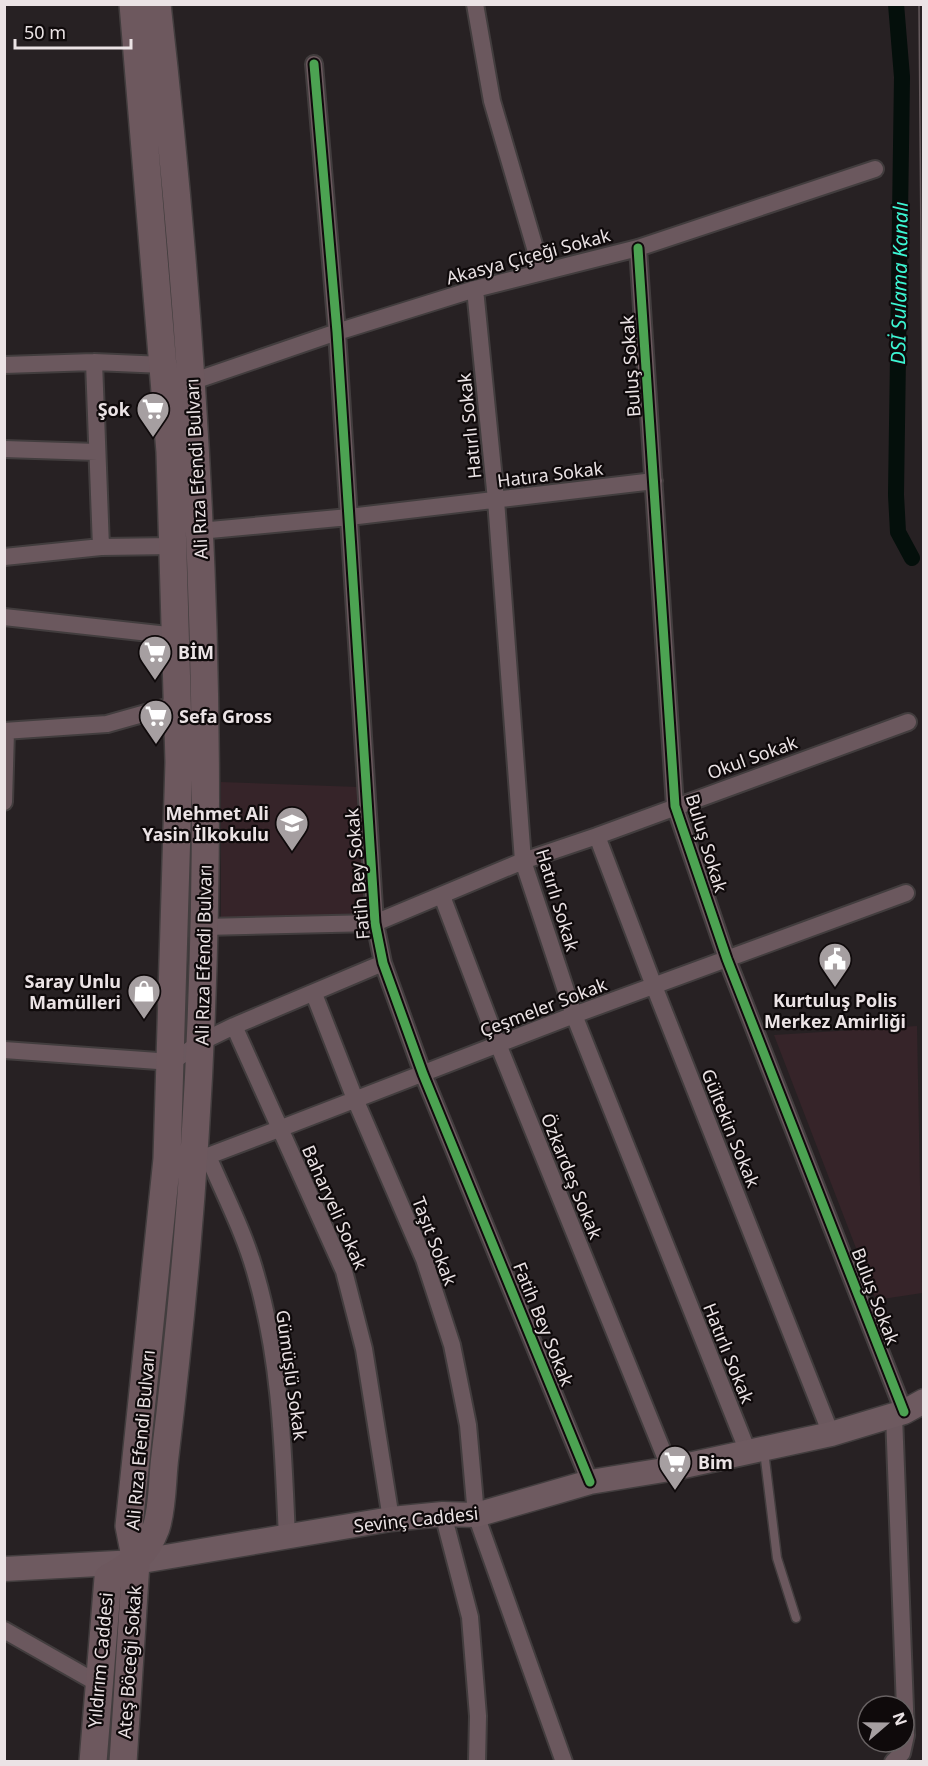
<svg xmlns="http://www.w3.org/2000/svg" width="928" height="1766" viewBox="0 0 928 1766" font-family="'Noto Sans',sans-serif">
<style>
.built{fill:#362429}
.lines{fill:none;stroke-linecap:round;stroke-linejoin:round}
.canal{stroke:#040f0b;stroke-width:16}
.service-casing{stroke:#423d3e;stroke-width:11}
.minor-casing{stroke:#423d3e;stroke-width:20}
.secondary-casing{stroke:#423d3e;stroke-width:27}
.primary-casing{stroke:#423d3e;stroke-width:30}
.service{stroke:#6b585e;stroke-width:8}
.minor{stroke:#6b585e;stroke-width:16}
.secondary{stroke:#6e5a60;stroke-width:24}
.primary{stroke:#6d585e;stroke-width:27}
.tram{stroke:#665b5e;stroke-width:1.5}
.cycleway-casing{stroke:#0f0a0b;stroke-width:13}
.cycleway{stroke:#4ca352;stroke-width:9}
.labels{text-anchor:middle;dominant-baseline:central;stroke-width:4.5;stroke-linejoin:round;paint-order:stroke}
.street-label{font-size:18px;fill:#ebe3e5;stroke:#0f0a0b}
.poi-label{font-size:18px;font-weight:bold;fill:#ebe3e5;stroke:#0f0a0b;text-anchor:end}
.water-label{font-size:20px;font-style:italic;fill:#3cf6d3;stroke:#0f0a0b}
</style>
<rect width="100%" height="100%" fill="#272123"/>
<path class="built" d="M221 782 359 787 367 918 221 920Z
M917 1026 922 1293 876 1300 774 1035Z"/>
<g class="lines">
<path class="canal" d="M896 4 902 77 896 495 898 532 912 558"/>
<defs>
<path id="service" d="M764 1451 777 1558 796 1618"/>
<path id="minor" d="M475 4 492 101 542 272
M314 64 337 332 375 923 383 963 423 1074 590 1482
M638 248 675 806 727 959 904 1412
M475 289 496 500 523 861 574 1015 748 1452
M94 362 101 547
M4 365 94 362 164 365 191 382 337 332 475 289 638 248 875 169
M4 449 97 452
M199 531 349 517 654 481
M4 557 101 547 174 546
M4 617 177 636
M4 731 107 724 178 704
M4 802 6 731
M597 836 654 986 831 1434
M442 896 498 1044 670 1469
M204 927 375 923 523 861 597 836 908 722
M314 994 355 1099 424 1259 452 1345 468 1425 476 1515 564 1762
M234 1026 344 1271 364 1349 391 1519
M4 1050 172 1062 201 1042 234 1026 383 963
M208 1156C224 1194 245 1234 256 1275 281 1361 283 1449 287 1538
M195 1157 208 1156 279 1129 574 1015 906 893
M443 1514 470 1617 478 1716 477 1762
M4 1630 99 1684
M893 1762 902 1753 906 1735 894 1415"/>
<path id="secondary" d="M4 1569 136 1562 391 1519 443 1514 476 1515 590 1482 670 1469 831 1434 904 1412 924 1401"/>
<path id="primary" d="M93 1762 108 1578C131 1565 146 1555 156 1528 163 1507 162 1478 165 1456 173 1389 180 1323 186 1256 223 839 204 420 157 4
M123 1762 136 1562 129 1526 167 1159 179 762 170 452 133 4"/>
</defs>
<use href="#service" class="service-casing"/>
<use href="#minor" class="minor-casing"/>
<use href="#secondary" class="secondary-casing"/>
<use href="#primary" class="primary-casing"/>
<use href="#service" class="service"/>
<use href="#minor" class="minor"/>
<use href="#secondary" class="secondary"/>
<use href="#primary" class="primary"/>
<path class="tram" d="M919 4 924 602"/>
<defs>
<path id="cycleway" d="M314 64 337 332 375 923 383 963 423 1074 590 1482
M638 248 675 806 727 959 904 1412"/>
</defs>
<use href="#cycleway" class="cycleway-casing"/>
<use href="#cycleway" class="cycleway"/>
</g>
<defs>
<symbol id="supermarket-pin" viewBox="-11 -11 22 30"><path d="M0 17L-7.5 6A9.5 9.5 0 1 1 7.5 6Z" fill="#a69fa1" stroke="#0f0a0b"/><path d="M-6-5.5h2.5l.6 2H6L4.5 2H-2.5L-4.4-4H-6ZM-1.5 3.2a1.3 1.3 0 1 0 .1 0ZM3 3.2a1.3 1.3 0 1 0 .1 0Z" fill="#fff"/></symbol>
<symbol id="school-pin" viewBox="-11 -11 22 30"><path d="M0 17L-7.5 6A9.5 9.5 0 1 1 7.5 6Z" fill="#a69fa1" stroke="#0f0a0b"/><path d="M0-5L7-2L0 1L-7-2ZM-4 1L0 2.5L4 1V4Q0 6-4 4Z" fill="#fff"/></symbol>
<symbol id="civic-pin" viewBox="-11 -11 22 30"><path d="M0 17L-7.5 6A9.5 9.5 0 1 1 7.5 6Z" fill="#a69fa1" stroke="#0f0a0b"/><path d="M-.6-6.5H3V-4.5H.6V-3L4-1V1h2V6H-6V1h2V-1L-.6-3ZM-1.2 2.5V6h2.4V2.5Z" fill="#fff"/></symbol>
<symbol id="shop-pin" viewBox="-11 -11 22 30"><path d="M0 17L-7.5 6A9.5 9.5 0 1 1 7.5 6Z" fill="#a69fa1" stroke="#0f0a0b"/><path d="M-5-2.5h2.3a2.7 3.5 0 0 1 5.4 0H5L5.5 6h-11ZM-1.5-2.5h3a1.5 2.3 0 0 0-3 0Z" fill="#fff"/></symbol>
</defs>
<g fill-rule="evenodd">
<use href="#supermarket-pin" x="134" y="390" width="38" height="52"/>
<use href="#supermarket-pin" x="136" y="633" width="38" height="52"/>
<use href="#supermarket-pin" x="137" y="697" width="38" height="52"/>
<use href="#school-pin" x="273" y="804" width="38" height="52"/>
<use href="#civic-pin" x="816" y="940" width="38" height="52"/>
<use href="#shop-pin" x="125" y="972" width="38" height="52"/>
<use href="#supermarket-pin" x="656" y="1443" width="38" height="52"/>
</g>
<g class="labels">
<g class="street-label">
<text transform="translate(528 256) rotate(-15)">Akasya Çiçeği Sokak</text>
<text transform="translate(630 366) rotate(-94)">Buluş Sokak</text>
<text transform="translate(469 426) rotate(-96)">Hatırlı Sokak</text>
<text transform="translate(196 469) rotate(-93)">Ali Rıza Efendi Bulvarı</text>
<text transform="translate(550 474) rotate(-7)">Hatıra Sokak</text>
<text transform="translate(752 757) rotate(-20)">Okul Sokak</text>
<text transform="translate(707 843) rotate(73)">Buluş Sokak</text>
<text transform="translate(357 874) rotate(-95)">Fatih Bey Sokak</text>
<text transform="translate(558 900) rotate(73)">Hatırlı Sokak</text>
<text transform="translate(203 955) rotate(-89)">Ali Rıza Efendi Bulvarı</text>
<text transform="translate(543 1007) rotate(-21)">Çeşmeler Sokak</text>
<text transform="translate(731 1128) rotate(68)">Gültekin Sokak</text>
<text transform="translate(572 1176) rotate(68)">Özkardeş Sokak</text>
<text transform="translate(335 1207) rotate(66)">Baharyeli Sokak</text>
<text transform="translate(435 1241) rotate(69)">Taşıt Sokak</text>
<text transform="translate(876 1296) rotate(69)">Buluş Sokak</text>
<text transform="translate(544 1324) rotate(68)">Fatih Bey Sokak</text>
<text transform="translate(729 1353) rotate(68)">Hatırlı Sokak</text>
<text transform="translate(292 1375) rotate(82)">Gümüşlü Sokak</text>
<text transform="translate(140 1440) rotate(-85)">Ali Rıza Efendi Bulvarı</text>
<text transform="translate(416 1519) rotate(-6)">Sevinç Caddesi</text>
<text transform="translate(100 1660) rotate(-85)">Yıldırım Caddesi</text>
<text transform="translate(129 1662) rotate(-86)">Ateş Böceği Sokak</text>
</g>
<g class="poi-label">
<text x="130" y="409">Şok</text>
<text x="178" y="652" text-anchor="start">BİM</text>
<text x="179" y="716" text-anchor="start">Sefa Gross</text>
<text x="269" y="813">Mehmet Ali<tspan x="269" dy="21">Yasin İlkokulu</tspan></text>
<text x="121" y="981">Saray Unlu<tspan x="121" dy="21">Mamülleri</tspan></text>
<text x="835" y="1000" text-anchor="middle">Kurtuluş Polis<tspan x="835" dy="21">Merkez Amirliği</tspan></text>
<text x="698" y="1462" text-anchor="start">Bim</text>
</g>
<g class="water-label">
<text transform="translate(899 283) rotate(-89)">DSİ Sulama Kanalı</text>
</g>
</g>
<rect width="928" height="1766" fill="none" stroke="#ebe3e5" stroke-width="12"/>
<g transform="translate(886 1724) rotate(70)"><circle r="28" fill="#0f0a0b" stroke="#676162" stroke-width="1.5"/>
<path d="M0-4.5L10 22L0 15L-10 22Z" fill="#a69fa1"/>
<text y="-9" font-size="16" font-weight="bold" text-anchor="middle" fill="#ebe3e5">N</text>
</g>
<path d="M15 39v9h116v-9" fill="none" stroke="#ebe3e5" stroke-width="3"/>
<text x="24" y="39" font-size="18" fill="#ebe3e5" stroke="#0f0a0b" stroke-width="4.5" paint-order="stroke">50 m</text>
</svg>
